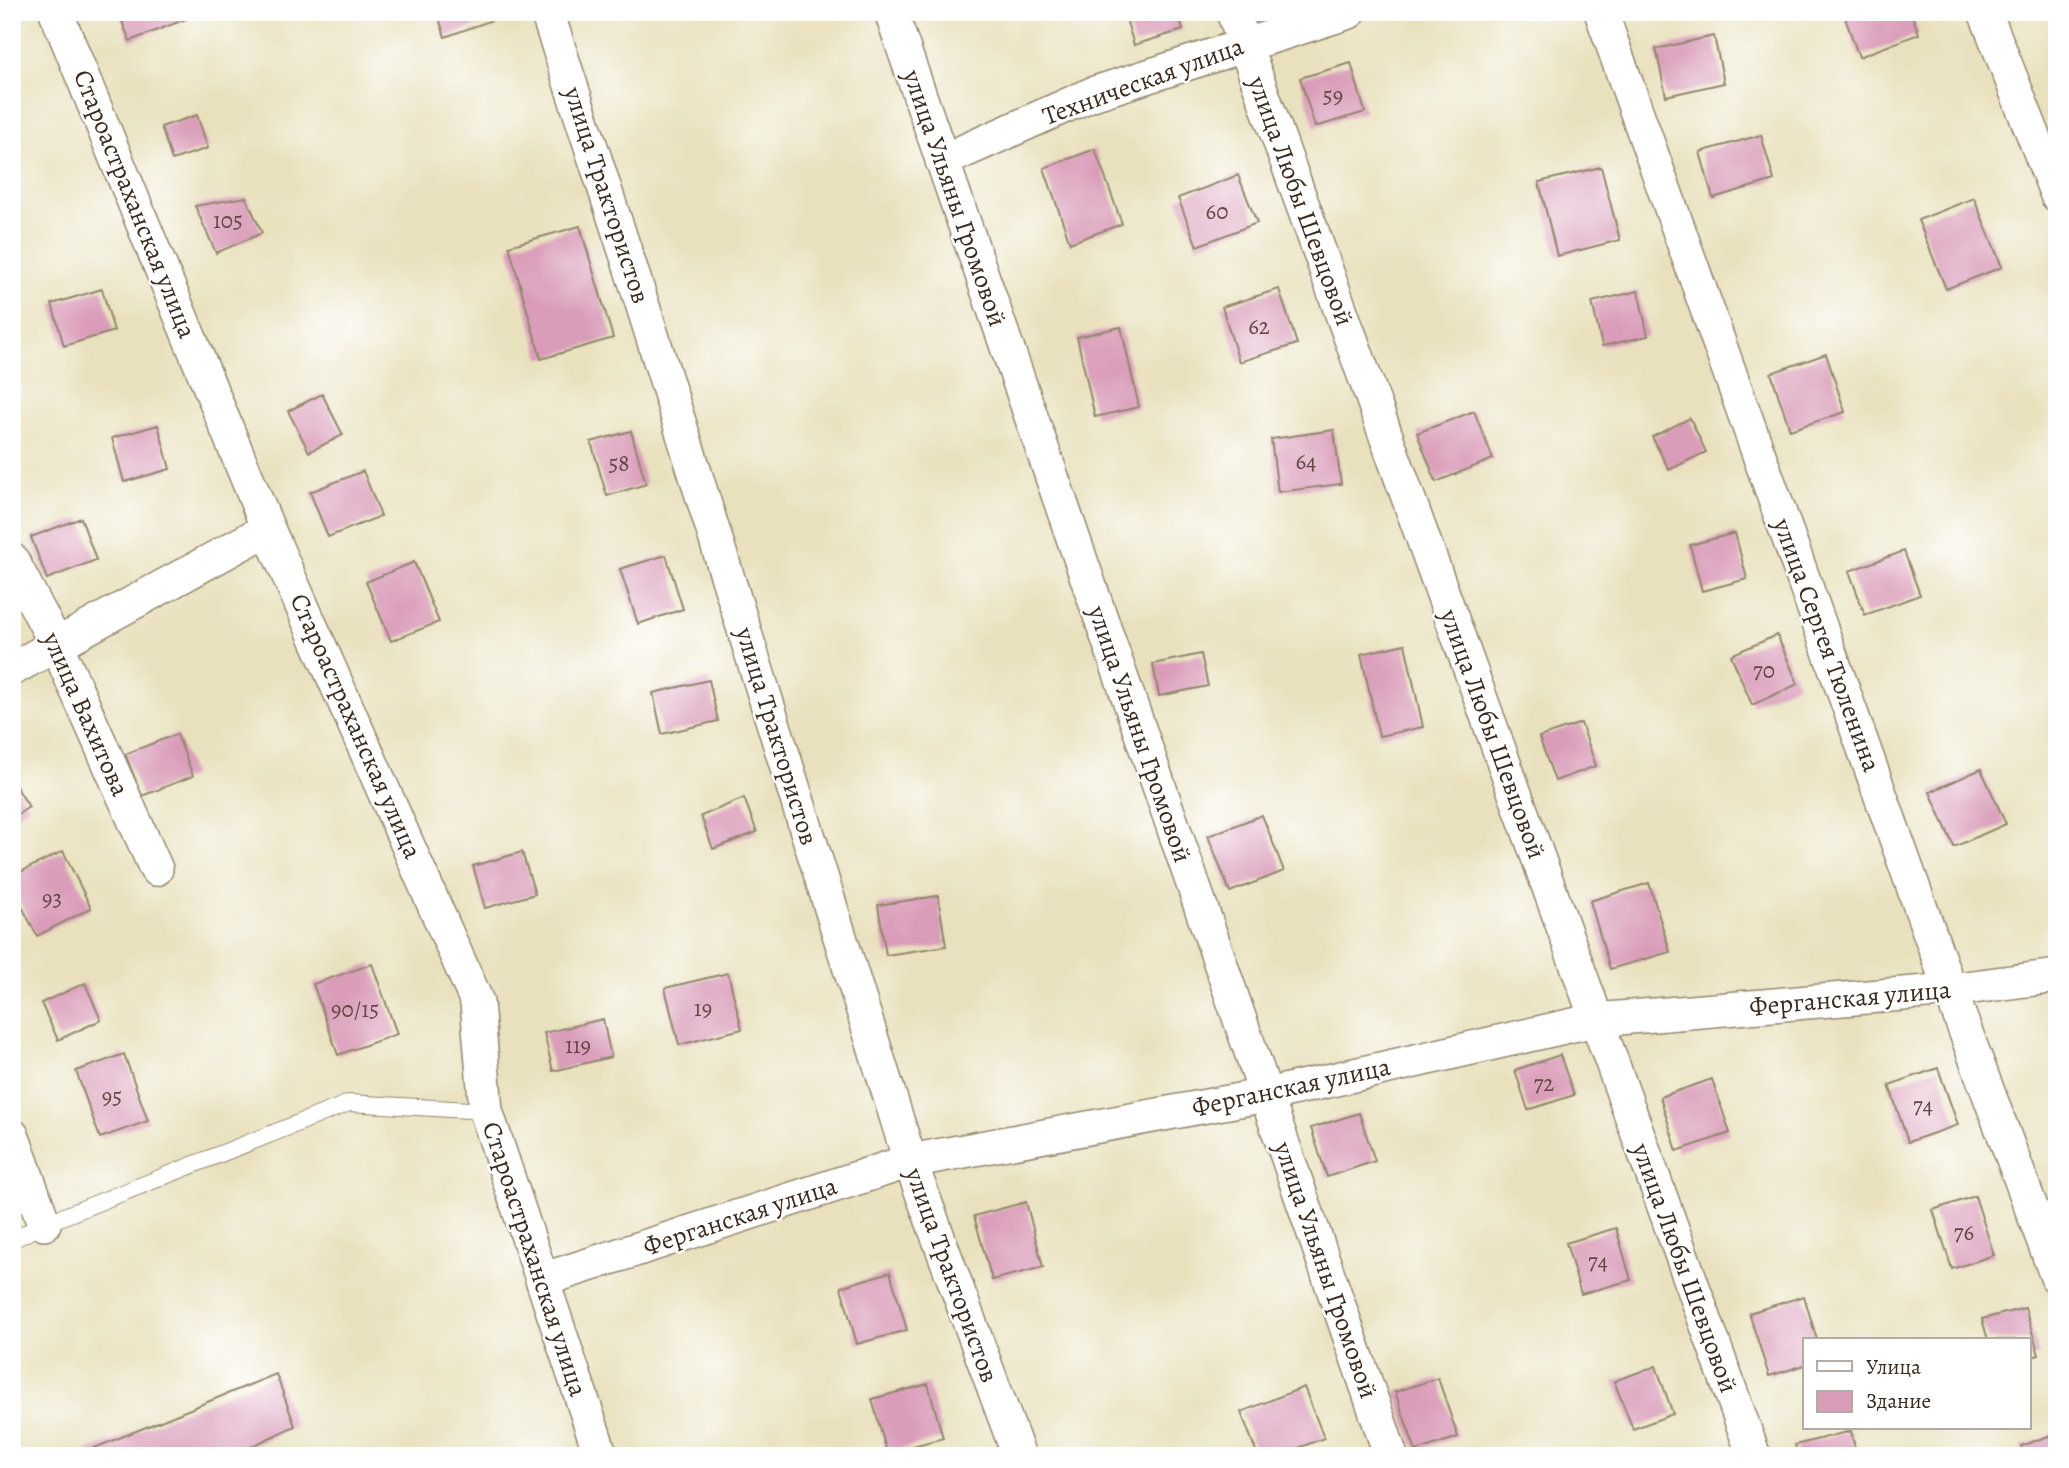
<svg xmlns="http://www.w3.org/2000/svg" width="2069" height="1468" viewBox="0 0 2069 1468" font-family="Alegreya,serif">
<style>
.building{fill:#da9db9}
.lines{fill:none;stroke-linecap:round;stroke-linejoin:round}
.lane-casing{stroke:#92866e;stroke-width:18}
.street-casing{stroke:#92866e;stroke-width:36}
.lane{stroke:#fff;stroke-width:16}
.street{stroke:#fff;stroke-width:33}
.labels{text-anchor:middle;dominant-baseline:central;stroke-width:5;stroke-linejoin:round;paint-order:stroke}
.number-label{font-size:23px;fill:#634745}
.street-label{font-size:26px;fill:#3b2a1e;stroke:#fff}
</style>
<rect width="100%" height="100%" fill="#fff"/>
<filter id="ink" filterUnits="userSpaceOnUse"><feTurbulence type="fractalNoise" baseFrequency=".0143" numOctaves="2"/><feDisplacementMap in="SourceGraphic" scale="14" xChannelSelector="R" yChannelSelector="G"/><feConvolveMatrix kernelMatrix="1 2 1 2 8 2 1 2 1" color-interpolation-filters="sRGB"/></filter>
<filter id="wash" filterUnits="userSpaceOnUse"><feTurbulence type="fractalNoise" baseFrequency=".00686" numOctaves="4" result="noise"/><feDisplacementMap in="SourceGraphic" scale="28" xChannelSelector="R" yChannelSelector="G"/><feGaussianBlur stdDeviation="1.57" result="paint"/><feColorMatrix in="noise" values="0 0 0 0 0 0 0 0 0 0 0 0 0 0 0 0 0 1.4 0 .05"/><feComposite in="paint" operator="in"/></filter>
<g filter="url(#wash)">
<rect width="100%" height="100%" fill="#e9e1be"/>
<g id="blocks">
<path class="building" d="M118 12H184L186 19 130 41Z
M437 12H496L498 18 445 37Z
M1124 12H1178L1183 30 1134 45Z
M1843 12H1911L1919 34 1859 57Z
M1714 36 1724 83 1666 96 1656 49Z
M1351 63 1365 112 1315 127 1300 78Z
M197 115 208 148 172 160 161 127Z
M1761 135 1774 180 1713 198 1700 152Z
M1095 149 1122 224 1070 243 1044 168Z
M1601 167 1620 240 1557 256 1539 182Z
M1238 175 1257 223 1197 246 1178 198Z
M246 197 262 233 216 253 195 206Z
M1974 198 2002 267 1946 289 1918 220Z
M580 226 613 338 541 359 509 246Z
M102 289 114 331 64 346 52 304Z
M1279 289 1297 344 1239 362 1222 307Z
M1638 291 1648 336 1602 346 1592 302Z
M1121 327 1139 407 1095 417 1077 337Z
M1826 354 1845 412 1790 430 1771 373Z
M322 394 343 435 309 452 288 411Z
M1474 411 1493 459 1436 482 1417 433Z
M1690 418 1706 452 1669 470 1652 437Z
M158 425 170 469 124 482 112 438Z
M1334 430 1341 484 1278 492 1271 439Z
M631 431 646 484 607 496 591 442Z
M363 471 381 516 328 537 310 492Z
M81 518 96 560 47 579 31 537Z
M1735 533 1747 579 1702 591 1690 545Z
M1904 551 1920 595 1865 615 1849 571Z
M666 555 683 609 638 624 620 569Z
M414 562 439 622 391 641 366 582Z
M1777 635 1798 684 1752 705 1731 655Z
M1405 644 1423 727 1379 736 1361 654Z
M1201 654 1208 686 1159 696 1153 664Z
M709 680 718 721 662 734 653 693Z
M1581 723 1596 766 1555 781 1539 737Z
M177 734 193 776 142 796 125 754Z
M1981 769 2006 824 1954 847 1930 792Z
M12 780 29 807 12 818Z
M744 798 757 832 713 849 701 816Z
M1262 815 1284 871 1230 892 1208 836Z
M63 851 91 908 37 936 12 887V876Z
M522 852 535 894 485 908 473 866Z
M1649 883 1670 952 1610 969 1590 901Z
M938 896 946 946 886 955 878 905Z
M372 964 397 1034 338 1055 313 984Z
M728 973 742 1029 679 1045 665 988Z
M85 983 101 1020 58 1040 41 1003Z
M603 1019 611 1057 553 1071 544 1033Z
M124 1054 148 1121 100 1138 76 1071Z
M1560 1055 1574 1095 1528 1110 1515 1070Z
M1938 1068 1958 1125 1908 1142 1889 1085Z
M1712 1079 1730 1133 1677 1151 1660 1097Z
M1359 1113 1375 1161 1327 1177 1311 1128Z
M1975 1196 1994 1255 1952 1269 1933 1210Z
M1026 1202 1043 1267 992 1280 974 1216Z
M1616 1228 1631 1280 1581 1294 1566 1243Z
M890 1272 907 1330 857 1344 841 1287Z
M1804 1296 1817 1340H1805V1365L1769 1376 1749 1313Z
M2025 1308 2039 1355 2029 1358V1340H1988L1982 1319Z
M1656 1366 1673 1414 1633 1429 1614 1381Z
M276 1374 295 1426 231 1456H89L87 1451Z
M1438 1378 1458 1437 1416 1451 1395 1392Z
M928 1384 943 1438 887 1453 872 1399Z
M1304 1387 1324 1438 1278 1456H1258L1241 1412Z
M1851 1431 1857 1456H1798L1795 1445Z
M2057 1433V1456H2024L2021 1446Z"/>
</g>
</g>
<g filter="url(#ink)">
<use href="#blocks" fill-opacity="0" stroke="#92866e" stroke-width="2"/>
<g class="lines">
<defs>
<path id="lane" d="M12 1240 44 1224 349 1103 486 1111"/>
<path id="street" d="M56 12 268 529 477 1002 486 1111 601 1456
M547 12 641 300 910 1161 1019 1456
M891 12 1391 1456
M1233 12 1754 1456
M1601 12 1950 990 2057 1277
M1985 12 2057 195
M942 161 1092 94 1349 12
M12 560 56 644 156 869
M12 669 268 529
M12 1135 44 1224
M542 1280 910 1161 1266 1095 1595 1020 1950 990 2057 976"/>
</defs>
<use href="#lane" class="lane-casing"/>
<use href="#street" class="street-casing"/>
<use href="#lane" class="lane"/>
<use href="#street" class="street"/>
</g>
</g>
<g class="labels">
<g class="number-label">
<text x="1333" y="95">59</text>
<text x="1217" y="211">60</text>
<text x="228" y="220">105</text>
<text x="1259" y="326">62</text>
<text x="1306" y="461">64</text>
<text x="619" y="463">58</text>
<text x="1764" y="670">70</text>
<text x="52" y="898">93</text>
<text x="703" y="1008">19</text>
<text x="355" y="1009">90/15</text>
<text x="578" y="1045">119</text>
<text x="1544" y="1083">72</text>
<text x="112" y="1096">95</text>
<text x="1923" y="1105">74</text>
<text x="1964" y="1232">76</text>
<text x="1598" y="1261">74</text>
</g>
<g class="street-label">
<text transform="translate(1143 81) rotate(-20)">Техническая улица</text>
<text transform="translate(607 195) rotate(72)">улица Трактористов</text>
<text transform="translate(955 198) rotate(71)">улица Ульяны Громовой</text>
<text transform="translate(1301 201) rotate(70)">улица Любы Шевцовой</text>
<text transform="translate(135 204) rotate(68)">Староастраханская улица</text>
<text transform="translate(1827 645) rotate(70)">улица Сергея Тюленина</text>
<text transform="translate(86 714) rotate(66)">улица Вахитова</text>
<text transform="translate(356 726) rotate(66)">Староастраханская улица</text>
<text transform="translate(1140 734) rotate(71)">улица Ульяны Громовой</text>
<text transform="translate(1493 734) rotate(70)">улица Любы Шевцовой</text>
<text transform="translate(777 736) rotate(73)">улица Трактористов</text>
<text transform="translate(1850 998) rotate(-5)">Ферганская улица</text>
<text transform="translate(1291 1087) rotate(-12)">Ферганская улица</text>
<text transform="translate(740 1216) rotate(-18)">Ферганская улица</text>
<text transform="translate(535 1259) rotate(72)">Староастраханская улица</text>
<text transform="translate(1685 1268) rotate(70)">улица Любы Шевцовой</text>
<text transform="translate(1326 1270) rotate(71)">улица Ульяны Громовой</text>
<text transform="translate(952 1275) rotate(70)">улица Трактористов</text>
</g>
</g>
<rect width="2069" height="1468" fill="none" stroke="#fff" stroke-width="42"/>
<rect x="1803" y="1338" width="228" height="91" fill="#ffffff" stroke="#b1aaa5" stroke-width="2"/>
<rect x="1817" y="1361" width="35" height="10" fill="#ffffff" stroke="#b1aaa5" stroke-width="2"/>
<text x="1866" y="1374" font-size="21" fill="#3b2a1e">Улица</text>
<rect x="1817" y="1391" width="35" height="21" fill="#da9db9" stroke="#b1aaa5" stroke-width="2"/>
<text x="1866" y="1408" font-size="21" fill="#3b2a1e">Здание</text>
</svg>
